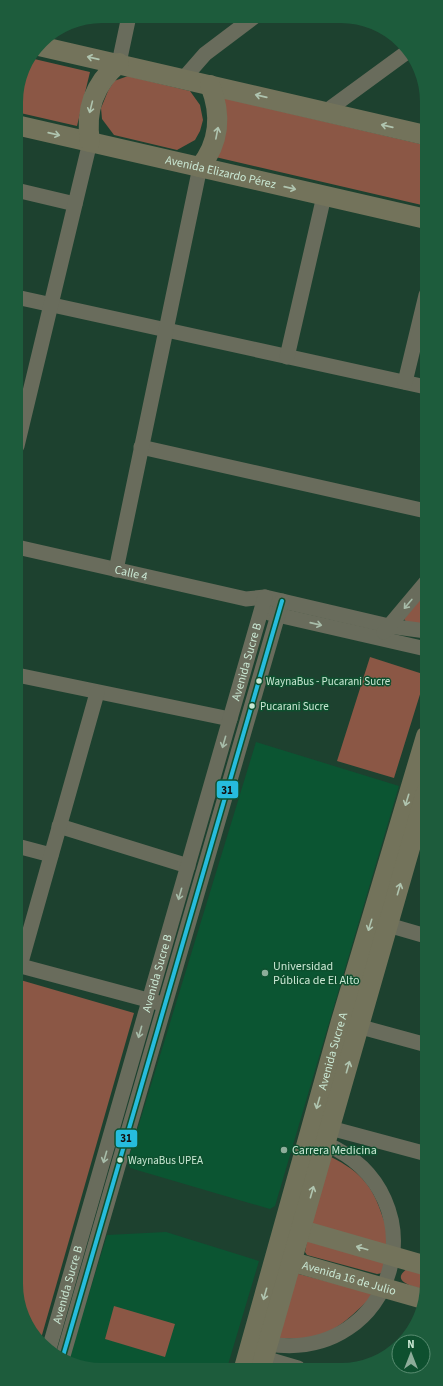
<svg xmlns="http://www.w3.org/2000/svg" width="443" height="1386" viewBox="0 0 443 1386" font-family="'Source Sans 3',sans-serif">
<style>
.built{fill:#0b5532}
.green{fill:#8b5745}
.lines{fill:none;stroke-linecap:round;stroke-linejoin:round}
.minor{stroke:#696c5c;stroke-width:15}
.major{stroke:#73735b;stroke-width:20}
.bus-1-casing{stroke:#0e502f;stroke-width:7}
.bus-1{stroke:#26bcdd;stroke-width:4}
.oneway{stroke:#afc4af}
.oneway2{stroke:#a7bca9}
.bus-dot{fill:#c9e7d3;stroke:#0e502f;stroke-width:1.5}
.poi-dot{fill:#8dad9a;stroke:#0e502f;stroke-width:1.5}
.labels{text-anchor:middle;dominant-baseline:central;stroke-width:3;stroke-linejoin:round;paint-order:stroke}
.bus-label{font-size:11px;fill:#c9e7d3;stroke:#0e502f;text-anchor:start}
.street-label{font-size:12px;fill:#c9e7d3;stroke:#0e502f}
.poi-label{font-size:12px;fill:#c9e7d3;stroke:#0e502f;text-anchor:start}
.line-badge{stroke:#0e502f;stroke-width:1.5}
.pale-badge-label{font-size:11px;text-anchor:middle;font-weight:bold;fill:#111}
</style>
<rect width="100%" height="100%" fill="#1d412f"/>
<path class="built" d="M256 742 399 786 275 1206 270 1209 130 1168 128 1160Z
M166 1232 259 1261 227 1368H85L69 1359 107 1235Z"/>
<path class="green" d="M30 58 90 72 77 126 16 112C16 94 19 72 30 58Z
M128 76 190 91 200 105 203 120 200 131 195 140 177 150 114 135 102 119 101 108 108 91 114 81Z
M224 98 425 145 426 206 211 156Z
M426 589V627L407 623 404 619Z
M370 657 426 675 394 778 337 761Z
M17 979 134 1013 40 1342 18 1300Z
M331 1157C361 1172 373 1186 383 1218 388 1230 390 1234 386 1247L310 1223Z
M307 1241 385 1263 383 1273 377 1274 307 1255 305 1252Z
M407 1269 427 1271 426 1290C418 1288 388 1282 407 1269Z
M295 1273 375 1294C357 1310 337 1333 312 1338 301 1340 288 1338 277 1338Z
M114 1306 175 1324 165 1357 105 1339Z"/>
<g class="lines">
<g class="minor">
<path d="M119 63 129 16"/>
<path d="M184 78 205 54 254 17"/>
<path d="M325 112 407 52"/>
<path d="M16 190 75 204"/>
<path d="M16 297 426 387"/>
<path d="M287 357 324 196"/>
<path d="M405 382 426 295"/>
<path d="M17 446 90 142"/>
<path d="M141 447 426 511"/>
<path id="s1" d="M17 547 246 599 265 597 389 626 426 631"/>
<path d="M116 570 200 167"/>
<path d="M269 613 426 649"/>
<path d="M384 632 426 582"/>
<path d="M17 675 230 719"/>
<path d="M59 826 188 866"/>
<path d="M17 846 51 855"/>
<path d="M388 925 426 936"/>
<path d="M17 965 159 1003"/>
<path d="M20 966 97 693"/>
<path d="M350 1024 427 1045"/>
<path d="M330 1128 427 1154"/>
<path d="M268 1344C397 1364 443 1195 326 1144"/>
<path id="s2" d="M49 1349 265 597"/>
<path d="M63 1356 282 601"/>
<path d="M264 1358 298 1368"/>
</g>
<g class="major">
<path d="M39 46 425 135"/>
<path id="s3" d="M16 125 426 219"/>
<path d="M90 142C85 111 94 84 119 63"/>
<path d="M200 167C220 142 222 115 210 85"/>
<path d="M288 1226 427 1266"/>
<path id="s4" d="M279 1258 423 1299"/>
<path id="s5" d="M244 1368 341 1021 426 736"/>
<path d="M261 1368 426 792"/>
</g>
<defs>
<path id="bus-1" d="M63 1356 282 601"/>
</defs>
<use href="#bus-1" class="bus-1-casing"/>
<use href="#bus-1" class="bus-1"/>
</g>
<defs><path id="oneway-shaft" d="M-6 0H5M1.5-3L5.5 0L1.5 3" fill="none" stroke-width="1.6" stroke-linecap="round" stroke-linejoin="round"/></defs>
<g class="oneway">
<use href="#oneway-shaft" transform="translate(93 58) rotate(-167)"/>
<use href="#oneway-shaft" transform="translate(261 96) rotate(-167)"/>
<use href="#oneway-shaft" transform="translate(91 107) rotate(104)"/>
<use href="#oneway-shaft" transform="translate(387 126) rotate(-167)"/>
<use href="#oneway-shaft" transform="translate(217 133) rotate(-79)"/>
<use href="#oneway-shaft" transform="translate(54 134) rotate(13)"/>
<use href="#oneway-shaft" transform="translate(290 188) rotate(13)"/>
<use href="#oneway-shaft" transform="translate(407 800) rotate(107)"/>
<use href="#oneway-shaft" transform="translate(399 889) rotate(-74)"/>
<use href="#oneway-shaft" transform="translate(370 925) rotate(107)"/>
<use href="#oneway-shaft" transform="translate(348 1067) rotate(-74)"/>
<use href="#oneway-shaft" transform="translate(318 1103) rotate(106)"/>
<use href="#oneway-shaft" transform="translate(312 1192) rotate(-74)"/>
<use href="#oneway-shaft" transform="translate(362 1248) rotate(-164)"/>
<use href="#oneway-shaft" transform="translate(265 1294) rotate(106)"/>
</g>
<g class="oneway2">
<use href="#oneway-shaft" transform="translate(408 604) rotate(130)"/>
<use href="#oneway-shaft" transform="translate(316 624) rotate(13)"/>
<use href="#oneway-shaft" transform="translate(224 742) rotate(106)"/>
<use href="#oneway-shaft" transform="translate(180 894) rotate(106)"/>
<use href="#oneway-shaft" transform="translate(140 1032) rotate(106)"/>
<use href="#oneway-shaft" transform="translate(105 1157) rotate(106)"/>
</g>
<g class="bus-dot">
<circle cx="259" cy="681" r="3.5"/>
<circle cx="252" cy="706" r="3.5"/>
<circle cx="120" cy="1160" r="3.5"/>
</g>
<g class="poi-dot">
<circle cx="265" cy="973" r="4"/>
<circle cx="284" cy="1150" r="4"/>
</g>
<g class="labels">
<g class="bus-label">
<text x="266" y="681">WaynaBus - Pucarani Sucre</text>
<text x="260" y="706">Pucarani Sucre</text>
<text x="128" y="1160">WaynaBus UPEA</text>
</g>
<g class="street-label">
<text stroke="none"><textPath href="#s3" startOffset="210">Avenida Elizardo Pérez</textPath></text>
<text stroke="none"><textPath href="#s1" startOffset="117">Calle 4</textPath></text>
<text stroke="none"><textPath href="#s2" startOffset="715">Avenida Sucre B</textPath></text>
<text stroke="none"><textPath href="#s2" startOffset="391">Avenida Sucre B</textPath></text>
<text stroke="none"><textPath href="#s5" startOffset="329">Avenida Sucre A</textPath></text>
<text stroke="none"><textPath href="#s4" startOffset="73">Avenida 16 de Julio</textPath></text>
<text stroke="none"><textPath href="#s2" startOffset="67">Avenida Sucre B</textPath></text>
</g>
<g class="poi-label">
<text x="273" y="966">Universidad<tspan x="273" dy="14">Pública de El Alto</tspan></text>
<text x="292" y="1150">Carrera Medicina</text>
</g>
</g>
<path d="M0 0H443V1386H0ZM102 23H341A79 79 0 0 1 420 102V1284A79 79 0 0 1 341 1363H102A79 79 0 0 1 23 1284V102A79 79 0 0 1 102 23Z" fill="#1d5c3c" fill-rule="evenodd"/>
<g class="line-badge">
<rect x="216" y="780" width="23" height="19" rx="4" fill="#26bcdd"/>
<rect x="115" y="1129" width="23" height="19" rx="4" fill="#26bcdd"/>
</g>
<g class="pale-badge-label">
<text x="227" y="794">31</text>
<text x="126" y="1142">31</text>
</g>
<g transform="translate(411 1354)"><circle r="19" fill="#0e502f" stroke="#598c71"/>
<path d="M0-3L7 15L0 10L-7 15Z" fill="#8dad9a"/>
<text y="-6" font-size="11" font-weight="bold" text-anchor="middle" fill="#c9e7d3">N</text>
</g>
</svg>
